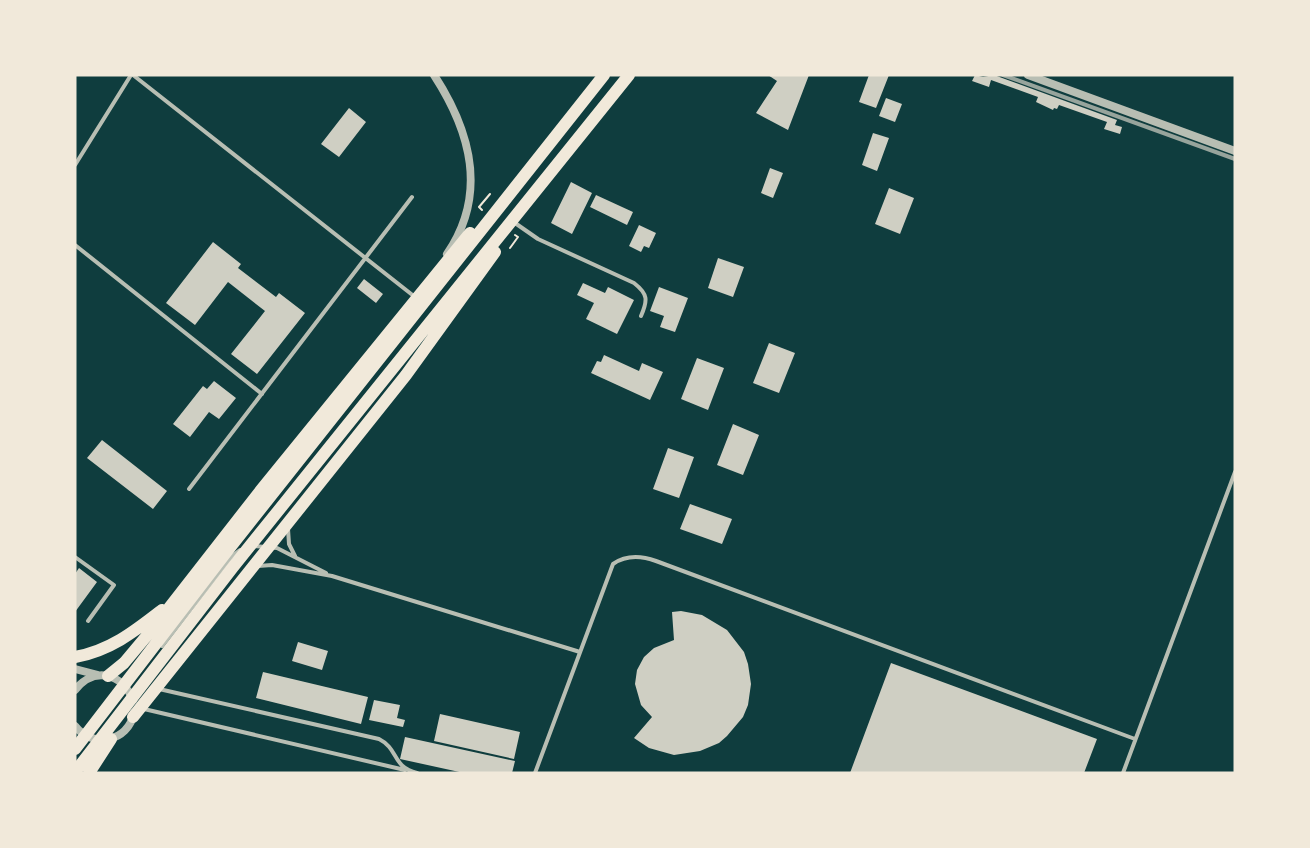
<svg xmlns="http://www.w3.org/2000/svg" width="1310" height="848" viewBox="0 0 1310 848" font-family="Mulish,sans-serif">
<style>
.building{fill:#cfcfc3}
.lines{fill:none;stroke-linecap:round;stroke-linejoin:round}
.path{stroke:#f1e9da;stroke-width:2}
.service{stroke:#b8beb3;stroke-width:4}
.tertiary{stroke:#b8beb3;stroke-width:8}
.trunk{stroke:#f1e9da;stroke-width:12}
.rail{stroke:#97a49c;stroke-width:4}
</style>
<rect width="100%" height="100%" fill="#0f3d3e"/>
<path class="building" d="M768 75H809L788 130 756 113 777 81Z
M869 75H889L876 108 859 102Z
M975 75 983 77 994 75 1117 120 1115 125 1122 127 1120 134 1104 129 1107 122 1059 105 1057 109 1054 108 1053 110 1036 102 1038 97 991 80 989 87 972 81Z
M886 98 902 104 895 122 879 116Z
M349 108 366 122 339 157 321 144Z
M873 133 889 138 877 171 862 165Z
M770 168 783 173 773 198 761 193Z
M571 182 592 193 572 234 551 223Z
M889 188 914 198 900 234 875 224Z
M596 195 633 212 627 225 590 207Z
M639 225 656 233 649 248 644 246 641 252 629 246Z
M213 242 241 264 238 268 276 297 279 293 305 313 257 374 231 354 265 311 228 282 195 325 166 303Z
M718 258 744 267 733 297 708 288Z
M364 279 383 294 376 303 357 288Z
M583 283 605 293 608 287 634 300 617 334 586 319 594 303 577 295Z
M659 287 688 298 675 332 660 327 664 316 650 311Z
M769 343 795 353 779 393 753 383Z
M604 355 639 371 642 363 663 372 650 400 591 373 597 361 601 362Z
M697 358 724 368 708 410 681 399Z
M214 381 236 398 219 419 209 412 190 437 173 424 203 386 207 389Z
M733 424 759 435 743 475 717 465Z
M102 440 167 491 153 509 87 458Z
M668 448 694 457 679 498 653 489Z
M690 504 732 519 722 544 680 529Z
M79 568 97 582 75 612V574Z
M681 611 702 615 727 630 744 652 748 664 751 684 748 705 743 717 727 736 719 743 700 751 674 755 649 748 634 738 652 717 641 705 635 684 637 670 644 657 654 648 674 640 672 612Z
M298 642 328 651 322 670 292 661Z
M891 663 1097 739 1084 773H850Z
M263 672 368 697 361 724 256 698Z
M374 700 400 705 397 718 405 720 403 727 369 720Z
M440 714 520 732 514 759 434 741Z
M405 737 515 761 512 773H464L400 759Z"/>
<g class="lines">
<path class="path" d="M482 210 479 207 490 194
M510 248 518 237 515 235"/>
<path class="service" d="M133 75 415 297
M75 165 131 75
M515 223 538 239 634 283C648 294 648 300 641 316
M75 245 262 394
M189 489 412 197
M288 529 289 544 295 556
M253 546 277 548 326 573
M75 557 114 585 88 621
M258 566 272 565 332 576 580 652
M162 646 232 556 240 550
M159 689 379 739C399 749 392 767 417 773
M144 709 405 770
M535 773 613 564C626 555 642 556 656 561L1135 739
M1123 773 1235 472"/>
<path class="tertiary" d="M434 75C471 132 488 194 447 254
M1028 75 1235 151
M75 669 98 675
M75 690C94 666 122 673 133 700
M75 726C93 749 128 742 134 713"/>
<path class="trunk" d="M75 657C110 651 135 631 162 610
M108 676 124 663 155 626 261 490 470 233
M133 717 406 375 495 252
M75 749 224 555 604 75
M75 772 233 567 629 75
M89 773 111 739"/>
<path class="rail" d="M1003 75 1235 159"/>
</g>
<rect width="1310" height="848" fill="none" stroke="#f1e9da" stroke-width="153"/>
</svg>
